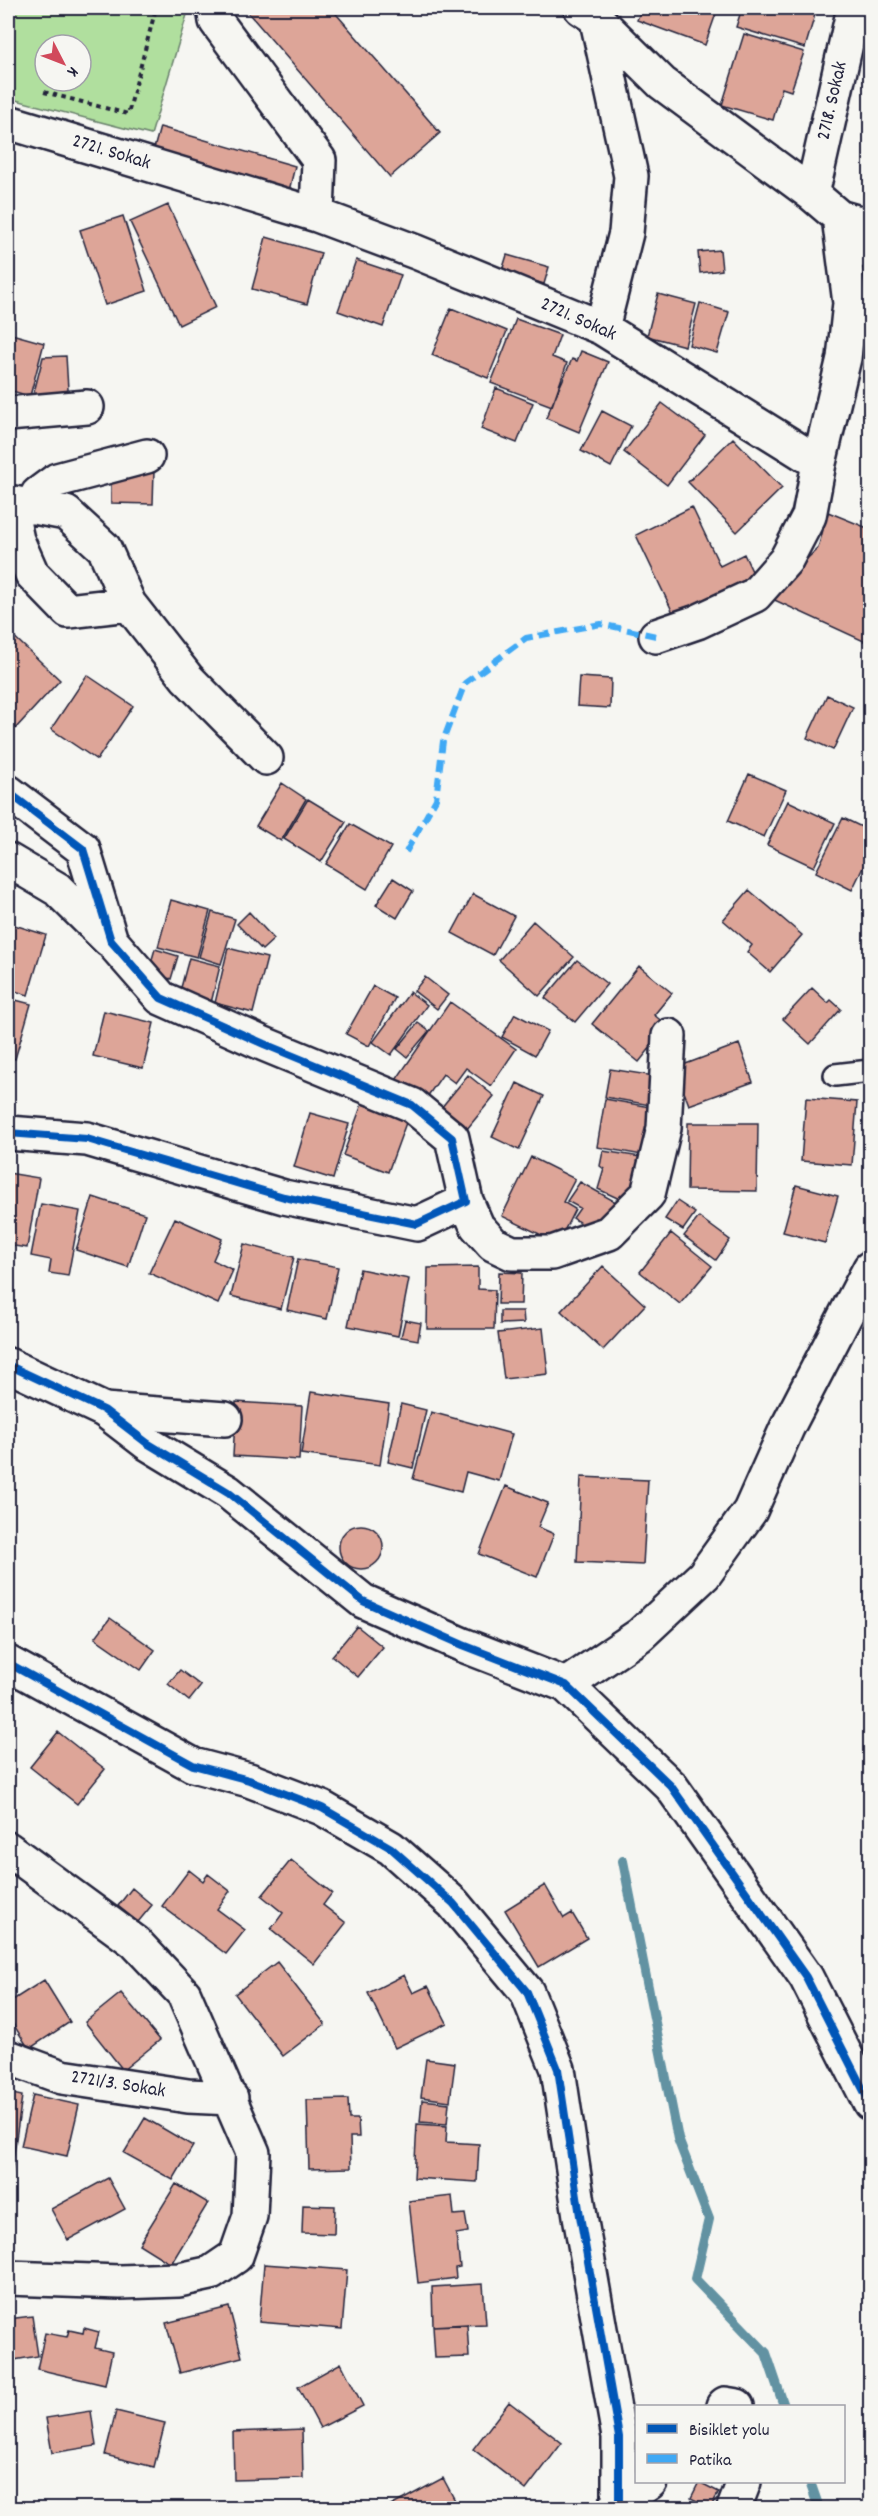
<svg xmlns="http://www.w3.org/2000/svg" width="878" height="2516" viewBox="0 0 878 2516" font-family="Dekko,sans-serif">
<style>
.green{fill:#b0df9e;stroke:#69806c;stroke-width:1.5;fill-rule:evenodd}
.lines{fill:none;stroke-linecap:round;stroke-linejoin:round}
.stream{stroke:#6292a2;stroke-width:10}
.building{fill:#dda598;stroke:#22223b;stroke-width:1.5}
.service-casing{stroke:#22223b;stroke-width:26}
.minor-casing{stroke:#22223b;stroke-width:38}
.tertiary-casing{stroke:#22223b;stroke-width:38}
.path{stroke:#22223b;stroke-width:4;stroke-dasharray:4.5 4.5;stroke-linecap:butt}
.service{stroke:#f6f6f2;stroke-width:21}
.minor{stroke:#f6f6f2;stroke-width:33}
.tertiary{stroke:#f6f6f2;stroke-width:33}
.quiet{stroke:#3fa9f5;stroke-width:6;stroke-dasharray:12 6;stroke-linecap:butt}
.cycleway-casing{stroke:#f6f6f2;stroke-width:11}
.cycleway{stroke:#0057b8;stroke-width:8}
.labels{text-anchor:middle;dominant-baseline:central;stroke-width:4.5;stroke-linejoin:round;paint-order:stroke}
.street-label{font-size:20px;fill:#22223b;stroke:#f6f6f2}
</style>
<rect width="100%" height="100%" fill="#f6f6f2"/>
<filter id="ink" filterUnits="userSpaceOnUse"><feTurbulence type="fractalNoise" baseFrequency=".0167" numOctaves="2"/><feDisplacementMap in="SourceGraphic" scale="12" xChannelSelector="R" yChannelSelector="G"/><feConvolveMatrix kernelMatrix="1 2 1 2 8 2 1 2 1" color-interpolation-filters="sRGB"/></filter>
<g filter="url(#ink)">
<path class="green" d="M8 8H189L151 135 8 98ZM45 45H81V81H45Z"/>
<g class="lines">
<path class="stream" d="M623 1861 678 2139 709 2219 695 2279 766 2353 784 2406
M810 2482 819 2508"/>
</g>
<path class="building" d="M244 8H331L440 133 390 177Z
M642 8H718L705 45 637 20Z
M742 8H817L805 48 736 27Z
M744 34 804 52 791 91 782 88 773 120 722 105Z
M160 127 295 166 288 195 152 156Z
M168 205 216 307 179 325 130 222Z
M123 216 147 291 105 305 80 230Z
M266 237 321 253 307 304 252 289Z
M720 250 722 270 700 273 698 252Z
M507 255 549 267 544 284 502 271Z
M356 260 401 275 383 327 338 311Z
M658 294 696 304 685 346 647 336Z
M700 303 729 312 717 353 689 345Z
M451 308 507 331 488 378 432 355Z
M516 319 560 335 552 357 567 363 552 406 491 383Z
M8 333 44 343 30 396 8 390Z
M581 351 608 362 579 432 546 418 572 359 577 361Z
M66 356 69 406 30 408 43 357Z
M496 388 533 403 517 443 481 429Z
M662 403 705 435 667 485 624 452Z
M602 411 631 426 611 467 581 451Z
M733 438 782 488 737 532 688 482Z
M111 471H154L153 504 111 503Z
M692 507 720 566 744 554 757 582 677 621 636 535Z
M828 512 870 529V637L868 643 768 597 818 548Z
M8 631 60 680 14 730 8 723Z
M87 675 133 706 97 760 51 729Z
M579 677 611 679 610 708 577 706Z
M827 695 853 707 833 750 807 738Z
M749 774 786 790 764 837 728 821Z
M282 783 306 799 281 841 256 826Z
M308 799 346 822 321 862 284 839Z
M788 801 835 823 814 867 767 845Z
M843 818 870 831V853L852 890 816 872Z
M350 824 391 847 367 889 326 864Z
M393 878 413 891 397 918 376 905Z
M749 890 802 935 770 972 747 952 752 945 723 920Z
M473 894 514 916 493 955 452 933Z
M171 900 210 911 197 957 158 947Z
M212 912 235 919 221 964 199 957Z
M249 912 274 939 262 950 237 924Z
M533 921 574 957 539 996 499 960Z
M8 923 46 935 28 995 8 989Z
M228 948 267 958 253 1013 215 1003Z
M155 949 178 956 171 979 148 973Z
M189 958 220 966 211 1003 179 995Z
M577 960 607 984 575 1022 545 998Z
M639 966 672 993 654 1015 668 1026 639 1062 592 1024Z
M425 977 448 995 437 1009 414 991Z
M373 986 395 998 369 1046 346 1034Z
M812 988 828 1003 831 1000 841 1009 810 1044 783 1019Z
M410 992 427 1005 391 1055 373 1042Z
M8 998 31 1004 15 1059 8 1057Z
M450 1002 516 1049 491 1086 466 1068 455 1083 443 1074 425 1100 396 1080Z
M104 1011 154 1023 143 1068 93 1056Z
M515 1014 548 1031 535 1055 502 1037Z
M418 1023 429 1031 407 1057 397 1049Z
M739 1044 753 1082 689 1105 675 1068Z
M610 1069 655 1076 650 1105 605 1097Z
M468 1075 494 1096 467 1129 441 1108Z
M517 1083 544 1096 519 1150 492 1137Z
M806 1098 857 1102 852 1165 801 1161Z
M605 1099 650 1107 642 1155 597 1147Z
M362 1104 407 1120 388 1172 343 1155Z
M310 1113 349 1124 333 1179 294 1167Z
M688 1123H758L757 1191 687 1190Z
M603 1151 641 1157 634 1185 626 1202 598 1189 604 1169 600 1166Z
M531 1157 575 1179 563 1202 575 1209 558 1243 502 1216Z
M8 1173 39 1178 27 1248 8 1245Z
M580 1182 623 1206 592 1231 573 1218 580 1208 567 1201Z
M796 1185 838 1196 825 1243 783 1232Z
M93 1197 145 1214 128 1267 76 1250Z
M677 1201 695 1213 683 1230 665 1219Z
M41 1204 80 1211 68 1276 49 1273 51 1260 31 1256Z
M699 1217 730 1240 716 1260 684 1236Z
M175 1218 222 1239 213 1260 233 1270 218 1304 149 1273Z
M671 1233 712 1266 680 1304 640 1272Z
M244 1244 294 1257 281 1309 231 1296Z
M298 1259 338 1267 327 1319 287 1310Z
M603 1266 645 1305 603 1350 561 1311Z
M478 1267V1289L495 1290 494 1329H427L428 1268Z
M360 1269 409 1279 398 1336 348 1326Z
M499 1272 522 1273 521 1304H498Z
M500 1311H523L524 1323 500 1324Z
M405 1320 421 1323 418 1340 401 1337Z
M543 1328 548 1374 504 1379 498 1333Z
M311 1392 389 1404 380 1465 301 1454Z
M236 1402 302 1406 299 1460 233 1456Z
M401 1404 426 1410 413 1468 388 1462Z
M431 1412 512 1434 499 1481 466 1472 461 1492 413 1479Z
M581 1477 648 1480 643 1565 577 1562Z
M506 1486 548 1503 538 1527 554 1534 537 1577 479 1554Z
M339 1547a22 22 0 1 1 44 0a22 22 0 1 1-44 0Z
M110 1618 155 1650 141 1670 95 1638Z
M357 1626 383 1647 358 1677 332 1656Z
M180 1670 201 1686 189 1701 168 1684Z
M58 1732 105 1769 77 1804 30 1767Z
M291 1860 332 1893 323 1905 346 1923 314 1964 271 1929 283 1913 262 1896Z
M189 1870 203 1881 208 1874 230 1891 217 1909 245 1930 226 1954 162 1906Z
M545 1885 564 1918 572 1913 587 1938 539 1967 505 1910Z
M132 1888 152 1905 138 1922 118 1906Z
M277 1962 325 2024 283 2056 235 1994Z
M404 1975 413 1993 428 1986 447 2023 395 2048 368 1993Z
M44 1980 70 2022 29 2049 8 2016V2003Z
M121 1993 160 2040 123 2070 85 2022Z
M426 2059 455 2063 450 2101 421 2097Z
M8 2093 22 2096 13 2160 8 2159Z
M33 2095 79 2105 67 2156 21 2146Z
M348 2099 349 2119H358L359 2137H350L351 2168 309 2169 307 2100Z
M422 2100 449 2103 447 2124 420 2122Z
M145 2118 193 2146 173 2180 124 2153Z
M417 2124 447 2126 446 2142 479 2144 477 2182 414 2178Z
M8 2159 13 2160 8 2203Z
M108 2178 125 2209 68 2240 51 2209Z
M176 2184 208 2203 171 2264 139 2244Z
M452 2196 454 2215 465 2214 468 2232 456 2234 460 2267 455 2268 456 2278 418 2283 409 2201Z
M303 2205 335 2206 334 2234 302 2233Z
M264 2264 347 2270 342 2329 259 2322Z
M483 2284 486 2324 433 2326 432 2287Z
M229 2307 242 2357 180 2373 166 2323Z
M32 2316 38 2356 8 2361V2319Z
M467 2324 469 2357 435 2358 433 2326Z
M84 2328 99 2332 95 2348 112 2352 105 2385 37 2369 45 2333 67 2337 69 2330 83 2333Z
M341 2363 363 2406 320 2428 298 2387Z
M509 2402 562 2443 526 2490 473 2449Z
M91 2411 96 2446 52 2453 46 2418Z
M116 2411 165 2423 154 2467 105 2455Z
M302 2429 303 2478 234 2480 233 2432Z
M443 2478 459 2508H387Z
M699 2482 719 2492 710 2508 691 2498Z"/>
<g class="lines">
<defs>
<path id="service" d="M835 1075 870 1071"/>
<path id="minor" d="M214 8 216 21 319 160 317 215
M581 8 595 17 662 83 812 194 839 217 870 252
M596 16 631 176 626 233 602 328
M8 122 317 215 416 252 602 328 819 463
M812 194 854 8
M8 414 87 407
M8 502 66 513 104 548 129 604 187 678 266 758
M9 503 17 540 32 574 68 611 129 604
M32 507 38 494 57 480 147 456
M656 636 697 622 755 595 786 560 809 516 819 463 844 358 850 303 839 217 870 226
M8 792 83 849 111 941 161 998 264 1044 412 1105 452 1138 466 1201 417 1224 284 1197 87 1139 8 1133
M8 860 57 889 109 940
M466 1201 477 1226 493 1244 512 1253H552L609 1233 648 1194 664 1128 669 1036
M104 1410 225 1419
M8 1663 193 1765 249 1780 322 1808 391 1848 453 1903 527 1992 558 2069 580 2216 619 2437V2504L614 2508
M566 1685 640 1635 704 1575 750 1511 787 1428 870 1268
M8 1849 135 1942 184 1994 253 2153 250 2216 236 2256 211 2273 179 2280 120 2282 8 2278
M8 2057 62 2077 188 2096 231 2098
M723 2406 725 2404 737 2406
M619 2504 650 2482
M734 2508 744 2482"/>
<path id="tertiary" d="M8 1365 104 1410 147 1443 228 1492 363 1601 463 1645 566 1685 671 1786 806 1977 870 2103"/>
</defs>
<use href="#service" class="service-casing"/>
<use href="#minor" class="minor-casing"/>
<use href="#tertiary" class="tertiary-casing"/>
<path class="path" d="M44 92 128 114 156 8"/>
<use href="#service" class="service"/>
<use href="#minor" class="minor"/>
<use href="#tertiary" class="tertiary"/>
<path class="quiet" d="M406 852 436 799 443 741 465 683 526 638 601 624 656 636"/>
<defs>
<path id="cycleway" d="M8 792 83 849 111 941 161 998 264 1044 412 1105 452 1138 466 1201 417 1224 284 1197 87 1139 8 1133
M8 1365 104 1410 147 1443 228 1492 363 1601 463 1645 566 1685 671 1786 806 1977 870 2103
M8 1663 193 1765 249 1780 322 1808 391 1848 453 1903 527 1992 558 2069 580 2216 619 2437V2504L614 2508"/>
</defs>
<use href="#cycleway" class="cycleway-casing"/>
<use href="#cycleway" class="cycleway"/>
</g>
</g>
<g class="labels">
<g class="street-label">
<text transform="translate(833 101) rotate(-77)">2718. Sokak</text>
<text transform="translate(111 153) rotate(17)">2721. Sokak</text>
<text transform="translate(578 320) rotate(24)">2721. Sokak</text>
<text transform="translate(118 2085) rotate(9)">2721/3. Sokak</text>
</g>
</g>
<rect width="878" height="2516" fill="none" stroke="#f6f6f2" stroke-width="30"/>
<rect x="15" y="15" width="848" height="2486" fill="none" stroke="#22223b" stroke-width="2" filter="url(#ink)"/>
<rect x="635" y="2405" width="210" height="78" fill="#f6f6f2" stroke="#a1a1a9" stroke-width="1.5"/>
<rect x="647" y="2424" width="30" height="9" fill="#0057b8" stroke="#a1a1a9" stroke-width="1.5"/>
<text x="689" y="2435" font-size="18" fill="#22223b">Bisiklet yolu</text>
<rect x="647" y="2454" width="30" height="9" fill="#3fa9f5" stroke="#a1a1a9" stroke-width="1.5"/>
<text x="689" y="2465" font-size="18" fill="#22223b">Patika</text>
<g transform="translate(63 63) rotate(132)"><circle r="28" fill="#f6f6f2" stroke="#a1a1a9" stroke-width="1.5"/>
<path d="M0-4.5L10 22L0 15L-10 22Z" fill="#d1495b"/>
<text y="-9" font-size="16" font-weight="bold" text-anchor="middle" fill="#22223b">K</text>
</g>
</svg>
